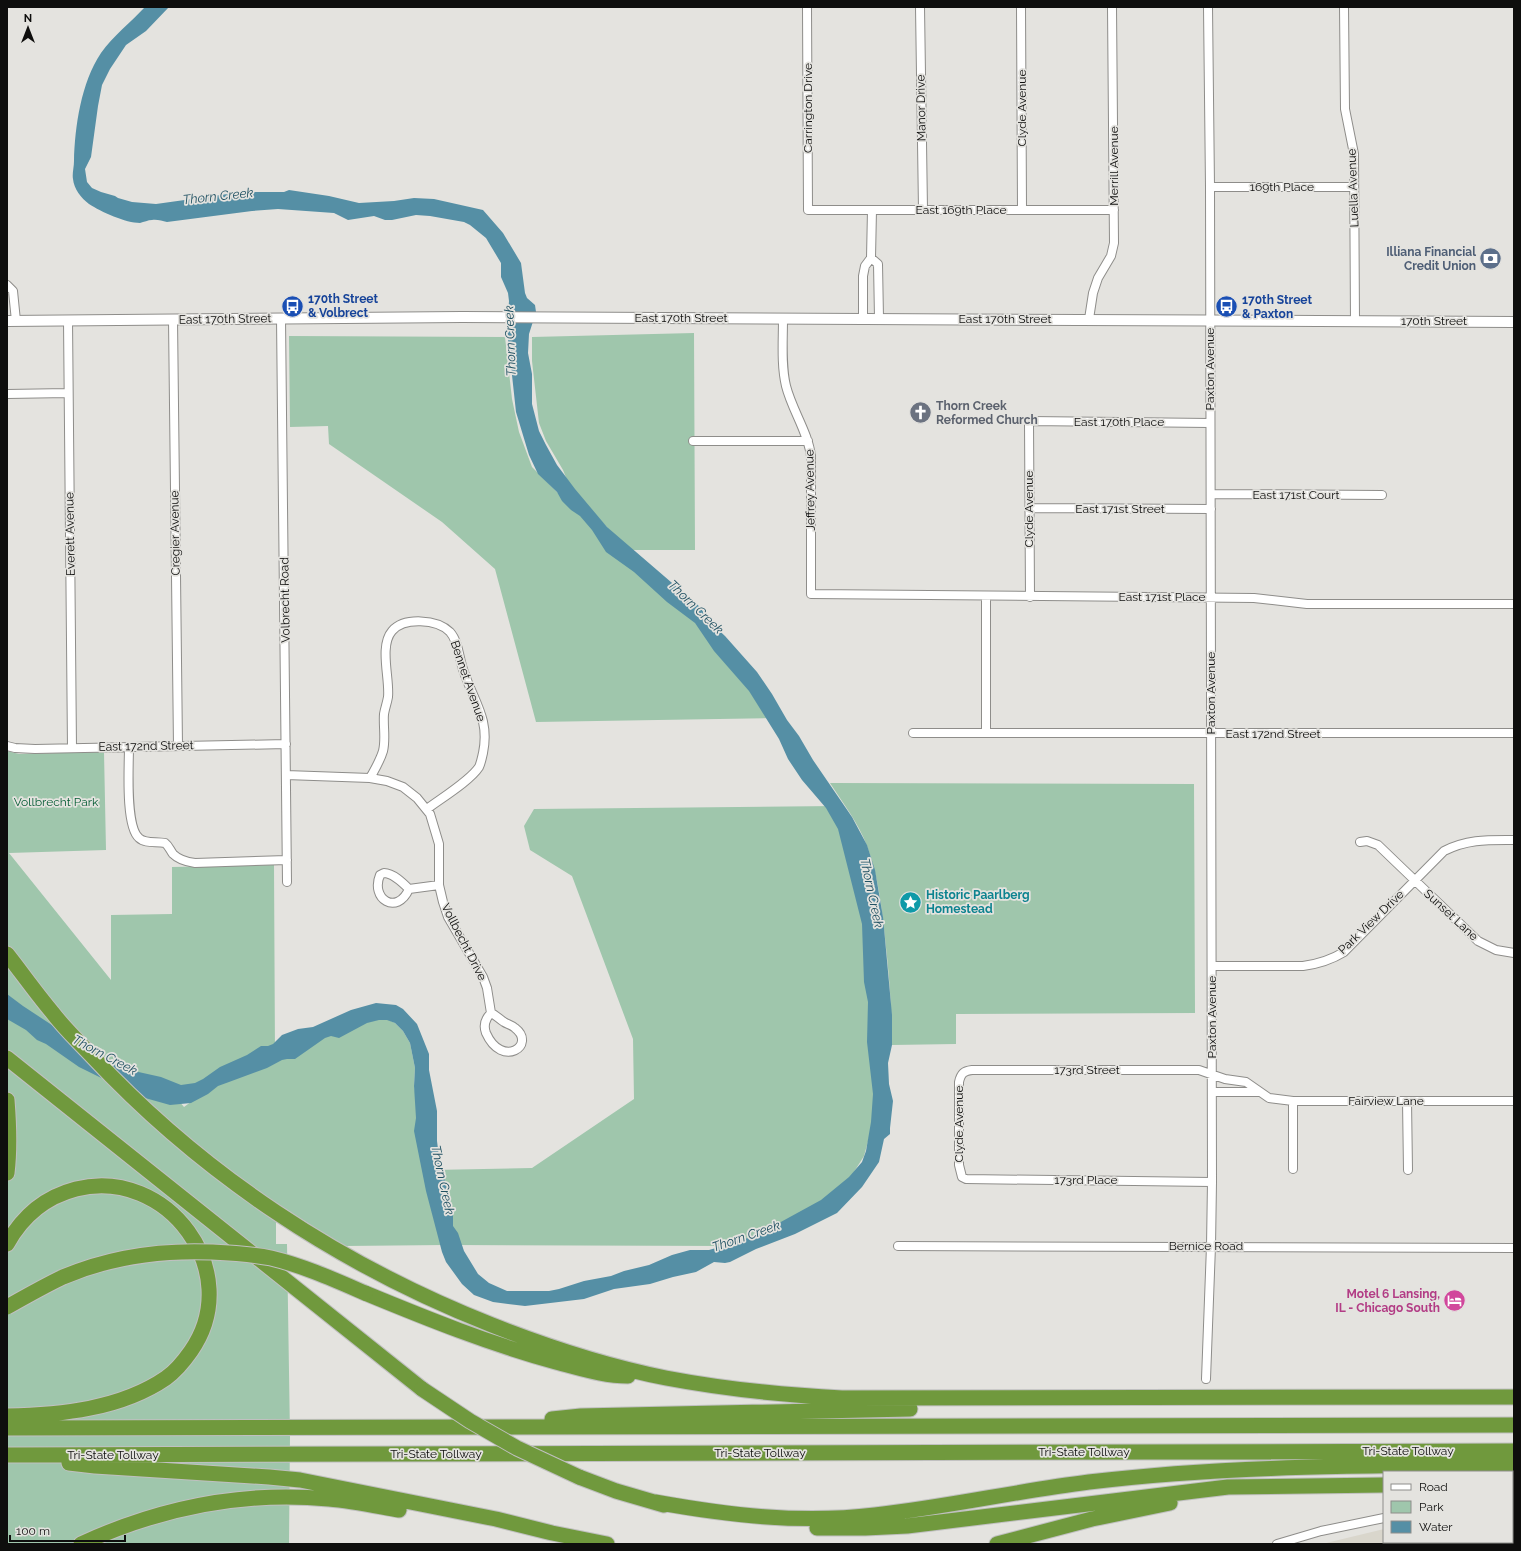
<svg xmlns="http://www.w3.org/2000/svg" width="1521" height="1551" viewBox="0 0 1521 1551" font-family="Raleway,sans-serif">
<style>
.built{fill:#d9d6cc}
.green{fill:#9fc6ac}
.water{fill:#558fa5}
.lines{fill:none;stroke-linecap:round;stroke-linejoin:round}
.minor-casing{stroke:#8e8d8a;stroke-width:10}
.tertiary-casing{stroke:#8e8d8a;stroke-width:12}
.motorway-casing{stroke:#c0c0c0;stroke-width:17}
.minor{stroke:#fff;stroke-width:8}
.tertiary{stroke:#fff;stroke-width:10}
.motorway{stroke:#70993d;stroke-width:15}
.motorway-bridge-casing{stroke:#c0c0c0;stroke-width:17;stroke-linecap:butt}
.motorway-bridge{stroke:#70993d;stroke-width:15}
.labels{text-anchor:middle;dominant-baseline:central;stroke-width:3.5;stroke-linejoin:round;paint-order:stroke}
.street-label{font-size:12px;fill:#0e0e0d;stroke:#e4e3df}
.service-label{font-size:12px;font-weight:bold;fill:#4e5e75;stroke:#e4e3df;text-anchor:end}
.transit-label{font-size:12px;font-weight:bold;fill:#164399;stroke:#e4e3df;text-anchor:start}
.worship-label{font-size:12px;font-weight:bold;fill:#5b616d;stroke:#e4e3df;text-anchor:start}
.park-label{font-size:12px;fill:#035b33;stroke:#e4e3df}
.culture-label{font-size:12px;font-weight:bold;fill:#0d838f;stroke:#e4e3df;text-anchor:start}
.hotel-label{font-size:12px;font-weight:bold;fill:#b23c85;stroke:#e4e3df;text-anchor:end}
.water-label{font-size:13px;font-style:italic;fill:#205162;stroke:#e4e3df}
</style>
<rect width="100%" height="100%" fill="#e4e3df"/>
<path class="built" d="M1384 1529V1542H1483V1544H1322Z"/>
<path class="green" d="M694 333 695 550H628L570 487 563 470 546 441 539 423 532 361V337Z
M289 336 505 337 512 399 519 432 532 467 607 542 665 591 749 679 773 718 536 722 495 569 442 522 329 444 328 426 290 427Z
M7 751 19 754 104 752 106 850 9 853 111 980V915L172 914V867L274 865 275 1056 182 1089 163 1082 184 1107 219 1081 351 1026 385 1018 395 1023 403 1031 410 1043 415 1068 414 1086 444 1245 344 1246 276 1203V1244H287L290 1436 289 1544H7Z
M830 783 1194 784 1195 1013 956 1014V1044L892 1045C892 1009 889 974 885 938 882 908 878 875 867 846 859 824 843 803 830 783Z
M837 806 854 832 879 1101 864 1156 845 1186 788 1221 729 1246 453 1245 432 1170 532 1168 634 1099 633 1039 572 876 530 850 524 826 534 809Z"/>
<path class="water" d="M145 7H169L146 31 126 45 110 69 102 85 98 106 91 157 85 169 87 182 92 188 101 192 115 196 118 198 132 202 156 204 242 192H284L289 190 329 196 359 203 394 201 414 198 434 199 483 210 503 233 521 263 525 293 527 298 535 305 536 312 529 334 528 353 532 374V404L539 431 546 445 557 465 575 489 607 527 700 607 709 621 725 636 757 672 772 694 787 720 799 736 813 760 852 817 867 845 875 870 883 917 892 1015V1045L888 1063 889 1084 893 1101 890 1128V1134L884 1139 879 1162 862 1187 837 1213 795 1234 756 1249 730 1262 725 1263 714 1262 696 1272 673 1277 650 1284 614 1289 584 1299 525 1306 493 1302 474 1295 462 1284 446 1262 442 1252 426 1191 414 1131 416 1118 414 1086 415 1068 410 1043 403 1031 395 1023 387 1020H379L367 1023 339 1038 331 1036 325 1038 295 1059H287L282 1060 267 1068 229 1082 218 1086 208 1094 191 1103 170 1105 138 1096 79 1067 46 1044 37 1040 26 1030 7 1019V994L23 1006 99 1056 125 1069 161 1077 181 1085 195 1083 203 1079 220 1067 247 1055 261 1046H268L273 1044 282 1035 298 1029 313 1027 351 1010 376 1003 396 1005 403 1009 417 1024 429 1054V1070L437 1111V1141L439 1157 453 1213V1226L458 1233 464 1251 478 1274 489 1283 507 1291H549L559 1289 584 1281 611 1276 624 1271 649 1265 672 1255 690 1250H709L716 1248 727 1241 749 1238 768 1229 821 1200 849 1177 862 1162 866 1151 871 1122 873 1094 867 1042 868 1002 864 982 862 924 838 829 826 808 802 780 788 759 779 739 749 691 714 651 695 623 667 602 634 572 606 552 592 530 580 516 571 510 562 501 557 492 538 474 529 455 516 412 507 329 509 301 508 293 501 277V263L486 238 470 225 464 222 430 216 416 215 392 220H385L374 216 348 220 334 213 278 209 252 211 167 222C162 221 157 219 152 220 148 220 144 222 140 223 126 223 101 212 89 204 81 198 74 189 73 179 72 174 74 167 74 161 75 126 81 83 101 53 113 36 131 22 145 7Z"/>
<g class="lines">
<defs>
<path id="minor" d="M807 7 808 210H1114
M920 7 923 210
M1021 7 1022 210
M1344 7 1345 109 1354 154 1355 321
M1210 187H1354
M871 258 878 264 879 318
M7 285 13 291 16 321
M281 318 287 882
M783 318C783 341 781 365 786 386 792 410 808 432 811 456V594L1254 598 1307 604H1514
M863 318V276L865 266 871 258 872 210
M173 319 178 746
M1089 319 1093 293 1098 278 1111 256 1114 243 1112 7
M68 320 72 748
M7 394 68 393
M693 441H808
M1211 494 1382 495
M1029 508 1211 509
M986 596V733
M1030 597 1029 421 1210 423
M913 733H1514
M7 746 15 748 35 749 286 744
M129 747C129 765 125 826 139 838 145 844 157 841 165 843 169 846 170 850 173 854 179 860 187 862 195 863L287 860
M286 775 370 778 387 781 403 787 417 798 430 814 439 844V885L443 902 448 917 483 977 487 988 491 1013
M370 778C375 769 380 761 383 751 386 739 383 726 384 714 385 708 387 703 388 697 390 679 379 646 392 631 404 617 437 619 450 632 459 642 459 660 464 672 474 702 490 719 483 753 482 757 481 763 479 767 470 781 440 799 427 809
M1360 842 1367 841 1378 845 1478 941 1496 950 1514 953
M384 873C393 873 403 883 409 889 397 916 370 899 380 875Z
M409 889 439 885
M1212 966H1303C1318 964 1331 960 1344 952L1444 851C1468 839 1488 840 1514 840
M491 1013C496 1015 499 1019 504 1022 507 1024 512 1025 515 1028 537 1045 502 1069 486 1033 483 1025 485 1019 491 1013Z
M1212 1092H1259
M1293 1101V1169
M1407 1101 1408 1170
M1212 1182 966 1179 962 1177 959 1165V1082C961 1073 964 1071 972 1070H1199L1225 1079 1246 1082 1269 1098 1293 1101H1514
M898 1246 1514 1248
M1206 1379 1211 1246 1212 1182 1210 187 1208 7
M1277 1544 1321 1531 1384 1518"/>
<path id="tertiary" d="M7 321 462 317 1514 322"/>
<path id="motorway" d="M7 954C22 973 36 993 52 1012 64 1028 78 1041 92 1056 203 1175 340 1265 492 1325 548 1347 606 1366 666 1378 724 1389 783 1395 842 1398L1514 1397
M7 1058 422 1389
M7 1100C9 1125 10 1149 7 1173
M7 1244C22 1217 45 1197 76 1189 167 1166 246 1272 191 1351 184 1361 176 1371 166 1378 121 1409 60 1415 7 1416
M365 1293C428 1319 490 1344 556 1362 580 1368 603 1376 628 1376
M552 1419 581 1416 910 1409
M7 1428 1514 1425
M7 1455 1514 1451
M69 1463 95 1466 269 1477 300 1480 496 1519 552 1533 607 1544
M579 1477 616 1491 664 1505
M1512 1483H1514
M655 1502C727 1515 800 1524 875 1515 947 1507 1017 1491 1089 1482 1230 1465 1372 1466 1514 1464
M817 1528H865L907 1526 1228 1487 1384 1485
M81 1544C159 1508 244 1491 329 1499 353 1501 376 1506 399 1510
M997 1544 1092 1519 1170 1503"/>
</defs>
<use href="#minor" class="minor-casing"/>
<use href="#tertiary" class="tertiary-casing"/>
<use href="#motorway" class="motorway-casing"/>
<use href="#minor" class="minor"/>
<use href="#tertiary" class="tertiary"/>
<use href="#motorway" class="motorway"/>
<defs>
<path id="motorway-bridge" d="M7 1307C25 1297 44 1286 63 1277 110 1257 161 1250 211 1252 231 1253 252 1254 271 1258 304 1266 335 1280 365 1293
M422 1389 470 1421 517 1448 579 1477"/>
</defs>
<use href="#motorway-bridge" class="motorway-bridge-casing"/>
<use href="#motorway-bridge" class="motorway-bridge"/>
</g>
<defs>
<symbol id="bank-disc" viewBox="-11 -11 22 22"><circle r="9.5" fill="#5c6f8a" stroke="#e4e3df"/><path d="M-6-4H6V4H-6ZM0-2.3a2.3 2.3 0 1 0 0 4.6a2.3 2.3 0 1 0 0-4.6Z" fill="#fff"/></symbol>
<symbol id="bus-disc" viewBox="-11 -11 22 22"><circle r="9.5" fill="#1a4fb4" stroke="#e4e3df"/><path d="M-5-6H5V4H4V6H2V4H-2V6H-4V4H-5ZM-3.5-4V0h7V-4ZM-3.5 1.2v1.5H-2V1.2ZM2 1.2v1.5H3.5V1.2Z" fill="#fff"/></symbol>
<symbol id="church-disc" viewBox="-11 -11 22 22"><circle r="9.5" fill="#6b7280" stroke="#e4e3df"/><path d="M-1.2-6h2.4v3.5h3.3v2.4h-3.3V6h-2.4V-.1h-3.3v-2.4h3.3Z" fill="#fff"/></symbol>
<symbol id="sight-disc" viewBox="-11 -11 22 22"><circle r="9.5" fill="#0f9aa8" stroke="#e4e3df"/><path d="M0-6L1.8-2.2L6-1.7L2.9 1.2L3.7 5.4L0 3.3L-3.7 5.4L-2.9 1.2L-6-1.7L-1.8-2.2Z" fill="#fff"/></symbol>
<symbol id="hotel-disc" viewBox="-11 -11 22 22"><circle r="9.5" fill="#d1479c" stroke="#e4e3df"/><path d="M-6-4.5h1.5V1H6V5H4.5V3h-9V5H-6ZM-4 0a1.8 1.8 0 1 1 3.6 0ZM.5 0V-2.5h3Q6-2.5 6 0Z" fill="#fff"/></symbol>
</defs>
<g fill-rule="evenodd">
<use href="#bank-disc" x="1478" y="246" width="25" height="25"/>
<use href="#bus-disc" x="280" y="294" width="25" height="25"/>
<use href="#bus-disc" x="1214" y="294" width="25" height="25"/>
<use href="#church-disc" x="908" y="400" width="25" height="25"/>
<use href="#sight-disc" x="898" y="890" width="25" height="25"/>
<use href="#hotel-disc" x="1442" y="1288" width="25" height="25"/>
</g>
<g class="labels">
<g class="street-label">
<text transform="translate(808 108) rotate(-90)">Carrington Drive</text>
<text transform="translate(921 108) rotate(-91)">Manor Drive</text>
<text transform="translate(1022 108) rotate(-90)">Clyde Avenue</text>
<text transform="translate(1114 166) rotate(-90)">Merrill Avenue</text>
<text x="1282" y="187">169th Place</text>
<text transform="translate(1353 188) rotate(-92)">Luella Avenue</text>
<text x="961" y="210">East 169th Place</text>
<text x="681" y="318">East 170th Street</text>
<text transform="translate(225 319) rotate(-1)">East 170th Street</text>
<text x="1005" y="319">East 170th Street</text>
<text x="1434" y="321">170th Street</text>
<text transform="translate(1210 369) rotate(-90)">Paxton Avenue</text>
<text x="1119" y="422">East 170th Place</text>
<text transform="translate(810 490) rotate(-91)">Jeffrey Avenue</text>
<text x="1296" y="495">East 171st Court</text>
<text transform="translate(1029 509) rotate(-90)">Clyde Avenue</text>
<text x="1120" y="509">East 171st Street</text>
<text transform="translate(175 533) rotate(-91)">Cregier Avenue</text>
<text transform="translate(70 534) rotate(-91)">Everett Avenue</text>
<text x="1162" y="597">East 171st Place</text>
<text transform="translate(285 600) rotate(-91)">Volbrecht Road</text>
<text transform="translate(468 681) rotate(71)">Bennet Avenue</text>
<text transform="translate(1211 693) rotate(-90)">Paxton Avenue</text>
<text x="1273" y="734">East 172nd Street</text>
<text transform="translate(146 746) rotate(-1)">East 172nd Street</text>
<text transform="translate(1451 915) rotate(43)">Sunset Lane</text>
<text transform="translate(1371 922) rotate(-44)">Park View Drive</text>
<text transform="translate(464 942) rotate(63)">Vollbecht Drive</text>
<text transform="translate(1212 1017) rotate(-90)">Paxton Avenue</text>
<text x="1087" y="1070">173rd Street</text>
<text x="1386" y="1101">Fairview Lane</text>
<text transform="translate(959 1124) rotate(-90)">Clyde Avenue</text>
<text x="1086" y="1180">173rd Place</text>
<text x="1206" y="1246">Bernice Road</text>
<text x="1408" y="1451">Tri-State Tollway</text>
<text x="1084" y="1452">Tri-State Tollway</text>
<text x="760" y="1453">Tri-State Tollway</text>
<text x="436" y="1454">Tri-State Tollway</text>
<text x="113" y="1455">Tri-State Tollway</text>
</g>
<g class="service-label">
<text x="1476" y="252">Illiana Financial<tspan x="1476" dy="14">Credit Union</tspan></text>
</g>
<g class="transit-label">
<text x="308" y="299">170th Street<tspan x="308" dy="14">&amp; Volbrect</tspan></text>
<text x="1242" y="300">170th Street<tspan x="1242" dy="14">&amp; Paxton</tspan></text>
</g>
<g class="worship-label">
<text x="936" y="406">Thorn Creek<tspan x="936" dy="14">Reformed Church</tspan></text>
</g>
<g class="park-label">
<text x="56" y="802">Vollbrecht Park</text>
</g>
<g class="culture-label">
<text x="926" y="895">Historic Paarlberg<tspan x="926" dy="14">Homestead</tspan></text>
</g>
<g class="hotel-label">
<text x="1440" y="1294">Motel 6 Lansing,<tspan x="1440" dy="14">IL - Chicago South</tspan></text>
</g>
<g class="water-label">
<text transform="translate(218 196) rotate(-6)">Thorn Creek</text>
<text transform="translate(510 341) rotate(-92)">Thorn Creek</text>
<text transform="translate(696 607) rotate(44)">Thorn Creek</text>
<text transform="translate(872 893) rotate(78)">Thorn Creek</text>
<text transform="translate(105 1055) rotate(28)">Thorn Creek</text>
<text transform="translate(443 1180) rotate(78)">Thorn Creek</text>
<text transform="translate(746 1236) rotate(-19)">Thorn Creek</text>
</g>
</g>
<rect width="1521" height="1551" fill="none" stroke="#0e0e0d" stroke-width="16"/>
<rect x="1383" y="1471" width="130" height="72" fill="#e4e3df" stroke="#8e8e8b"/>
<rect x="1391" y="1484" width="20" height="6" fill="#ffffff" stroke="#8e8e8b"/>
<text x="1419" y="1491" font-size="12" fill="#0e0e0d">Road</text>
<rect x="1391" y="1501" width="20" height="12" fill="#9fc6ac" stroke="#8e8e8b"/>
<text x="1419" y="1511" font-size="12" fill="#0e0e0d">Park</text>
<rect x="1391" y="1521" width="20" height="12" fill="#558fa5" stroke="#8e8e8b"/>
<text x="1419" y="1531" font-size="12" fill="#0e0e0d">Water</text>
<g transform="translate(28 28)" stroke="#e4e3df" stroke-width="3" paint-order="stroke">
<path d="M0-3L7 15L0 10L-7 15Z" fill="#0e0e0d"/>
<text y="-6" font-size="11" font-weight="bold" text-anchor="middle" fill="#0e0e0d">N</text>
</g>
<path d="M10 1535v6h115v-6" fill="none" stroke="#0e0e0d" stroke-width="2"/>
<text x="16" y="1535" font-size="12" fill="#0e0e0d" stroke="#e4e3df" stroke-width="3" paint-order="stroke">100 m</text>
</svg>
